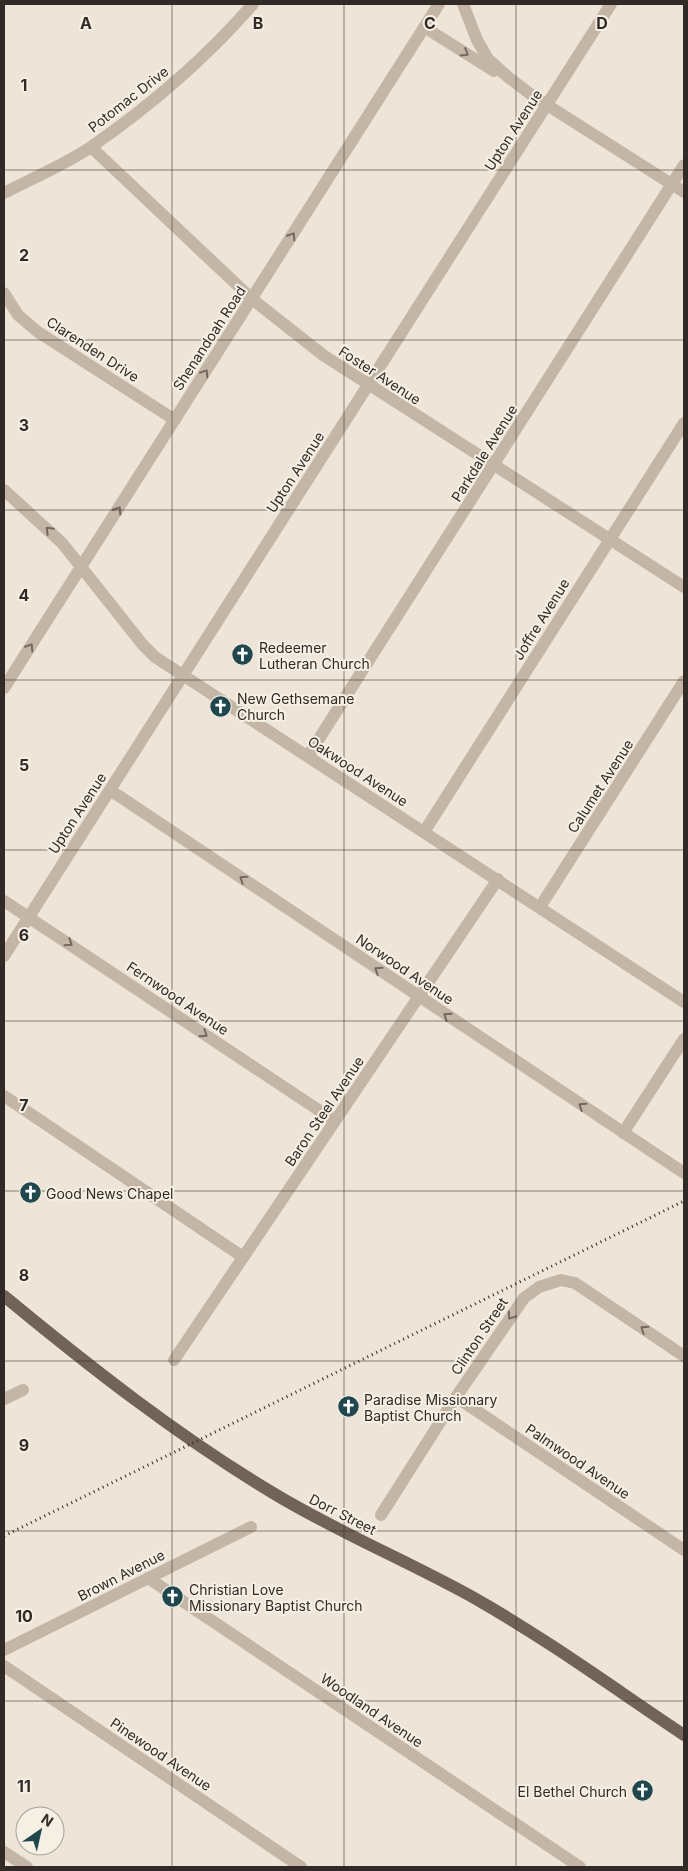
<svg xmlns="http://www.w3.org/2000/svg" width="688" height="1871" viewBox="0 0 688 1871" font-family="Inter,sans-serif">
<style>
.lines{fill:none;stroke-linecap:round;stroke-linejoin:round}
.minor{stroke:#c4b6a6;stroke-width:12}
.major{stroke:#726358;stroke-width:12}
.rail{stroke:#312a26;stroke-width:3;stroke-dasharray:1 4;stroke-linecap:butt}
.oneway{stroke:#736960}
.grid{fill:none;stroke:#312a26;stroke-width:1;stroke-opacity:0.55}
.labels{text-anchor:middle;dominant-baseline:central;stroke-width:4;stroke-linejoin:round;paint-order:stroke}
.street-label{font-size:14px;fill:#312a26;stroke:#f6efe4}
.poi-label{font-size:14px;fill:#312a26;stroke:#f6efe4;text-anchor:start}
.grid-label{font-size:16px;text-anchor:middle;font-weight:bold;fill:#312a26;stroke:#f6efe4;stroke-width:4;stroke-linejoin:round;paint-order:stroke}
</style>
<rect width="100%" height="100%" fill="#eee5d8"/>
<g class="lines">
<path class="minor" d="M463 4 477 40 488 59 508 77 533 96 684 192
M424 27 494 71
M91 147 252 299 323 355 684 587
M4 193C33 178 64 165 91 147 150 106 206 58 253 4
M4 293 18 315 38 332 175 420
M4 490 62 543 143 645 155 657 684 1002
M4 688 439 4
M308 756 684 165
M110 790 684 1173
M424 832 684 423
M4 901 335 1121
M540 907 684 681
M4 956 611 4
M4 1096 243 1257
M623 1133 684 1039
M174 1360 498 879
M456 1397 684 1550
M4 1399 23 1390
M381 1515 456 1397 524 1298 539 1287 561 1280 575 1283 684 1356
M148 1578 580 1867
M4 1650 251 1527
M4 1666 301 1867
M4 1852 27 1867"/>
<path class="major" d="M4 1296C90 1367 178 1436 273 1493 339 1533 410 1562 476 1599 548 1640 615 1689 684 1735"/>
<path class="rail" d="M4 1536 684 1201"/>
</g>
<defs><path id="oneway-chevron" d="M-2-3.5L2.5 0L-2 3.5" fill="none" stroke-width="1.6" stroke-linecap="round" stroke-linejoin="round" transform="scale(1.25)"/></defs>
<g class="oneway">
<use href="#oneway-chevron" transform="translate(465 53) rotate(32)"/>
<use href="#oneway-chevron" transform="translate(292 236) rotate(-58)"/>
<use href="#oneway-chevron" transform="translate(205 373) rotate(-57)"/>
<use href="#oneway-chevron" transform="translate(118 510) rotate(-57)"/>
<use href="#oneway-chevron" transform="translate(49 530) rotate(-135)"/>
<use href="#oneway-chevron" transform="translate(30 647) rotate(-57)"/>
<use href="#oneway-chevron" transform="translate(243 879) rotate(-146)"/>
<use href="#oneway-chevron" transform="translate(69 943) rotate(34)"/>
<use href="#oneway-chevron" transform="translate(378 970) rotate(-146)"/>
<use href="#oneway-chevron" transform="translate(447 1016) rotate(-146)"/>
<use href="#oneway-chevron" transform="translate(204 1034) rotate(34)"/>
<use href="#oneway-chevron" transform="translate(582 1106) rotate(-146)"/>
<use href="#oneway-chevron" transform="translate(511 1316) rotate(124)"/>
<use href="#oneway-chevron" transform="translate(644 1329) rotate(-146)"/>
</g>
<path class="grid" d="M172 4V1867M344 4V1867M516 4V1867M4 170H684M4 340H684M4 510H684M4 680H684M4 850H684M4 1021H684M4 1191H684M4 1361H684M4 1531H684M4 1701H684"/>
<defs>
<symbol id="church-disc" viewBox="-11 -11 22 22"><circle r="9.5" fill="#20474e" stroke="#f6efe4"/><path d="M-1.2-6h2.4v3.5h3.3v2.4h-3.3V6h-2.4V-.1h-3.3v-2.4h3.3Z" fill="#fff"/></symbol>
</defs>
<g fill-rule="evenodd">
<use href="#church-disc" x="230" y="642" width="25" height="25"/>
<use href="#church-disc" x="208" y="694" width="25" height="25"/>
<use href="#church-disc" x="18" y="1180" width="25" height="25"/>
<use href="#church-disc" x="336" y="1394" width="25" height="25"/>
<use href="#church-disc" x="160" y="1584" width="25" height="25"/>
<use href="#church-disc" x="630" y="1778" width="25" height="25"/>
</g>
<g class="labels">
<g class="street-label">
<text transform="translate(128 99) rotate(-38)">Potomac Drive</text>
<text transform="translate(513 130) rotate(-57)">Upton Avenue</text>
<text transform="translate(209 338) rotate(-57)">Shenandoah Road</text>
<text transform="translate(93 349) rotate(33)">Clarenden Drive</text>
<text transform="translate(380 375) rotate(33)">Foster Avenue</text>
<text transform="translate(484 453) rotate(-58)">Parkdale Avenue</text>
<text transform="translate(295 472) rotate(-57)">Upton Avenue</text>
<text transform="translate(541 619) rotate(-58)">Joffre Avenue</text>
<text transform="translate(358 771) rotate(33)">Oakwood Avenue</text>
<text transform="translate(600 786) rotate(-57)">Calumet Avenue</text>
<text transform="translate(77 813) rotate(-57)">Upton Avenue</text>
<text transform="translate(405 969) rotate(34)">Norwood Avenue</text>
<text transform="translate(178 998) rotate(34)">Fernwood Avenue</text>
<text transform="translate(324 1111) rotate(-56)">Baron Steel Avenue</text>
<text transform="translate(479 1336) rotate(-56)">Clinton Street</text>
<text transform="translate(578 1461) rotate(34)">Palmwood Avenue</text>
<text transform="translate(343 1514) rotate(27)">Dorr Street</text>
<text transform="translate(121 1575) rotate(-27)">Brown Avenue</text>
<text transform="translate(372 1710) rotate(34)">Woodland Avenue</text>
<text transform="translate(161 1754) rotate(34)">Pinewood Avenue</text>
</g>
<g class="poi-label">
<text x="259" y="647">Redeemer<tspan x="259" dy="16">Lutheran Church</tspan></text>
<text x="237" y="698">New Gethsemane<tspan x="237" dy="16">Church</tspan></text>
<text x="46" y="1193">Good News Chapel</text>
<text x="364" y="1399">Paradise Missionary<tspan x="364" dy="16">Baptist Church</tspan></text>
<text x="189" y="1589">Christian Love<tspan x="189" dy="16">Missionary Baptist Church</tspan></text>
<text x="627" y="1791" text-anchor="end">El Bethel Church</text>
</g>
</g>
<g class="grid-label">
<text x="86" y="29">A</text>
<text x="258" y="29">B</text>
<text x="430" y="29">C</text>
<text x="602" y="29">D</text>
<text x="24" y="91">1</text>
<text x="24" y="261">2</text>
<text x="24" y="431">3</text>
<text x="24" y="601">4</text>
<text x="24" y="771">5</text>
<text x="24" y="941">6</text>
<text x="24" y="1111">7</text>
<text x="24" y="1281">8</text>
<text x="24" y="1451">9</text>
<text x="24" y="1622">10</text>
<text x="24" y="1792">11</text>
</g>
<rect width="688" height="1871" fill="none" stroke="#312a26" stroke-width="10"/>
<g transform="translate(40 1831) rotate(34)"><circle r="24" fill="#f6efe4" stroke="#a7a098"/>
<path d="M0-4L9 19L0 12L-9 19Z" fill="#20474e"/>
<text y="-8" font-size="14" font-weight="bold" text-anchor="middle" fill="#312a26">N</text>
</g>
</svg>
